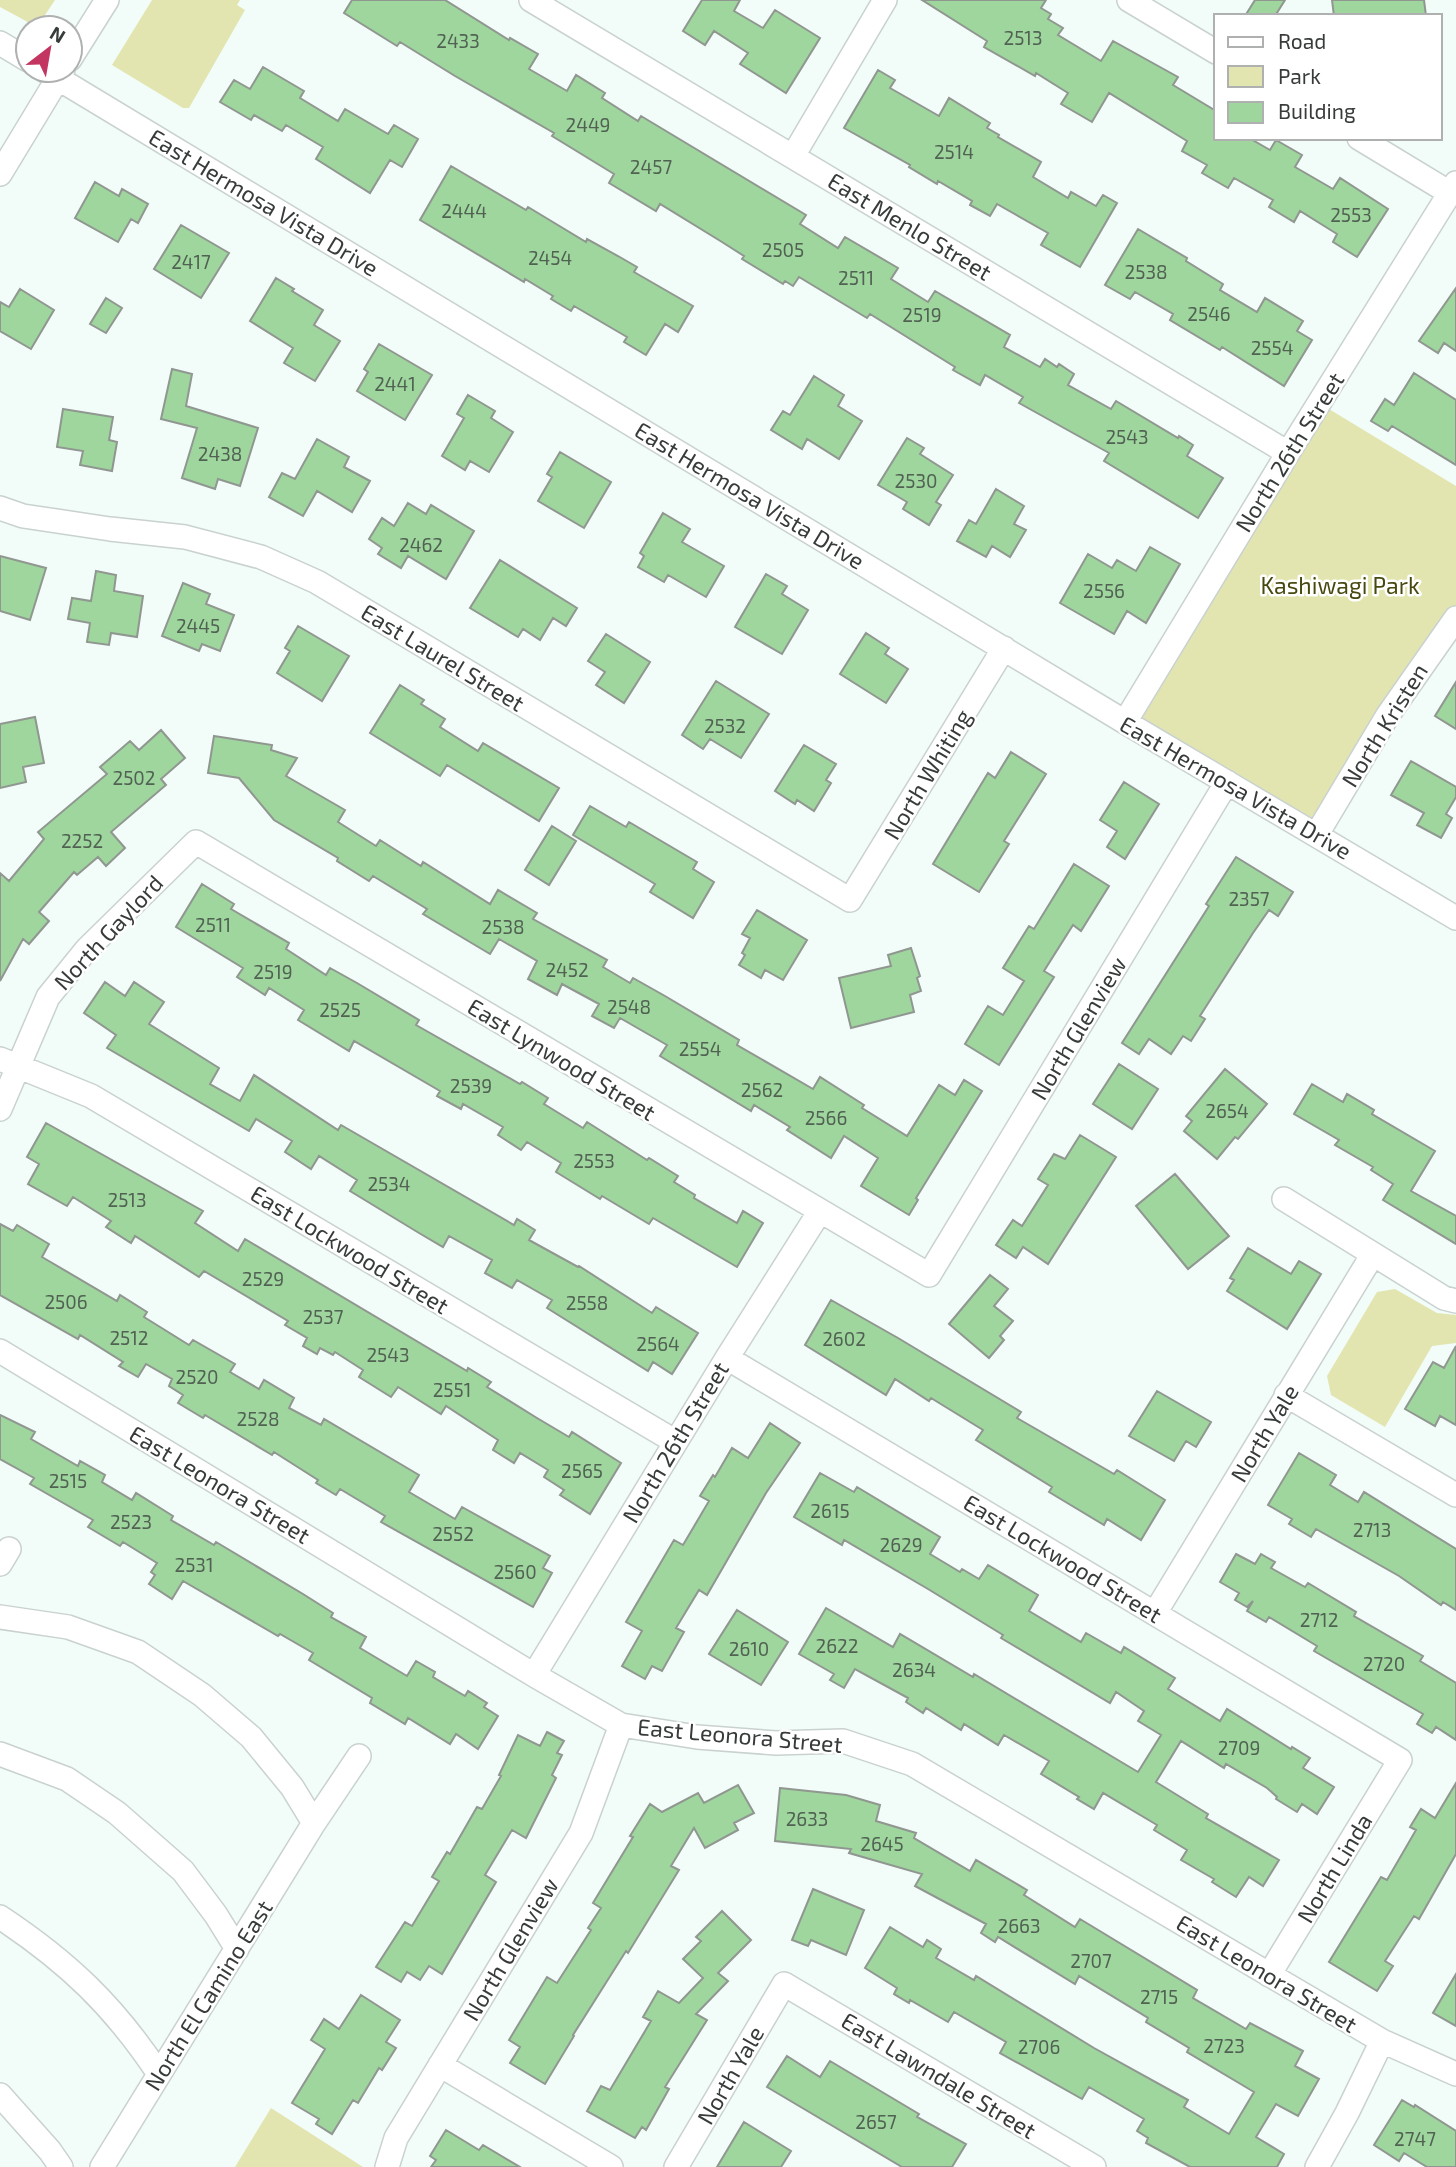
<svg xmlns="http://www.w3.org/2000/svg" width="1456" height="2167" viewBox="0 0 1456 2167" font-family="'Exo 2',sans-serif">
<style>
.green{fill:#e3e5b1}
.building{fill:#9ed69e;stroke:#909690;stroke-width:2}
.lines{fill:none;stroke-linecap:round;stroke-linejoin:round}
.minor-casing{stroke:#c9d2d0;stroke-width:26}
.minor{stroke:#fff;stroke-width:23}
.labels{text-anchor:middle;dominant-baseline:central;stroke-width:5;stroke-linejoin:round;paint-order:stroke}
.number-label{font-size:19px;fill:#516253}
.street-label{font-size:23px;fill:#373b3a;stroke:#fff}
.park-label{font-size:23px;fill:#48490f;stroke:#fff}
</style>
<rect width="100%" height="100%" fill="#f2fcf9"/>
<path class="green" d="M0 0H55L37 27 0 7Z
M152 0H240L237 5 245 10 189 108H183L112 65Z
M1319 403 1456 486V618L1317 834 1125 722Z
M1395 1289 1437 1313 1456 1315V1343L1432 1346 1385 1427 1331 1395 1327 1376 1377 1292Z
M271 2108 363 2167H235Z"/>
<path class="building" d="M352 0H445L509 40 510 38 538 54 529 69 567 91 576 75 605 93 602 98 638 121 641 116 806 215 800 224 838 248 845 237 898 268 891 279 928 302 935 291 1010 335 1004 347 1040 367 1045 359 1057 367 1059 364 1074 374 1068 385 1111 409 1116 401 1178 438 1179 436 1193 445 1187 456 1223 478 1198 518 1104 461 1109 453 1019 403 1023 397 985 375 980 385 953 370 955 367 870 314 867 318 799 277 793 286 785 281 783 284 742 259 744 256 722 242 660 204 656 211 609 183 614 174 552 136 554 133 455 76 400 42 397 46 344 13Z
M702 0H740L734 11 763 28 775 10 820 38 786 93 740 64 748 53 714 31 705 45 683 31Z
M922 0H1046L1041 8 1051 14 1048 19 1063 28 1058 35 1101 61 1113 41 1178 77 1173 85 1216 111V138H1249L1270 150 1276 140 1302 155 1295 167 1333 189 1340 178 1388 209 1357 257 1333 242 1337 234 1300 211 1294 222 1269 207 1273 200 1234 178 1228 188 1202 173 1207 165 1182 151 1187 141 1109 93 1092 122 1061 104 1068 93 1036 73 1035 76 984 47 987 41Z
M1255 0H1285L1275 16H1245Z
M1332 0H1424L1426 16H1334Z
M263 67 304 91 300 98 338 121 345 109 388 134 394 125 418 139 402 167 390 160 370 193 316 159 323 147 286 125 282 131 254 115 251 120 220 102 234 80 250 89Z
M878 70 895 80 890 88 939 116 949 98 990 123 987 128 999 135 998 137 1041 162 1033 177 1068 198 1071 192 1096 206 1103 195 1117 203 1080 267 1041 245 1048 233 997 204 990 216 970 205 972 201 938 181 937 184 909 167 910 165 844 128Z
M451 166 526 210 528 207 586 242 587 239 618 256 637 267 634 272 693 306 678 332 665 324 646 355 624 342 627 337 574 306 571 311 551 299 553 296 525 279 524 282 420 220Z
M95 182 119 196 122 189 148 204 138 223 131 219 118 242 75 218Z
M181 225 229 253 201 298 154 269Z
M1138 229 1187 258 1186 261 1223 284 1220 290 1257 312 1265 298 1303 321 1297 331 1312 340 1284 386 1222 347 1220 350 1170 320 1173 314 1135 292 1130 299 1105 285Z
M276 278 294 289 292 291 323 310 314 325 340 341 315 381 284 363 293 348 250 321Z
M1456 288V351L1444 343 1438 353 1419 341Z
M20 289 54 310 31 349 0 331V302L9 307Z
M106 298 122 308 106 333 90 324Z
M379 344 432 375 405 420 357 391 368 372 364 369Z
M172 369 192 374 186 406 258 428 240 486 218 479 215 489 182 478 197 428 161 419Z
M1414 373 1456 400V465L1392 426 1388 431 1371 421 1385 399 1394 405Z
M814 376 844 395 838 406 862 421 839 459 807 439 802 449 771 430 783 411 790 415Z
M468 395 495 411 491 418 513 432 489 472 470 461 465 470 442 456 464 418 457 414Z
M63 409 113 417 109 440 117 442 112 471 80 465 83 451 57 447Z
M907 438 924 448 920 454 953 475 936 502 941 505 929 525 903 509 907 502 878 485Z
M317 439 349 457 344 467 370 481 352 512 317 491 303 516 269 497 282 473 295 479Z
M560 452 611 482 584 528 538 501 552 477 547 474Z
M996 489 1024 506 1014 524 1026 530 1010 557 992 546 986 557 957 541 969 520 976 524Z
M408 503 426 514 431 505 474 531 446 579 408 556 401 568 378 554 382 548 369 539 382 518 394 526Z
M663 513 690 529 682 542 724 566 706 597 668 575 664 582 638 567 644 556 640 553Z
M1150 547 1180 564 1146 623 1127 611 1114 634 1060 603 1088 554 1112 568 1117 560 1136 571Z
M0 556 46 568 30 620 0 611Z
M500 560 577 608 566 626 553 618 540 640 523 629 518 637 470 608Z
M96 571 116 575 114 591 143 596 137 637 111 633 109 645 87 642 90 623 68 619 72 598 91 601Z
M766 574 787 586 782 594 808 610 782 654 735 627Z
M183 583 210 594 206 604 234 615 220 651 202 644 199 651 162 636Z
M298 626 349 656 322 701 277 673 290 651 285 648Z
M866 633 889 648 885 654 908 669 886 703 840 674Z
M606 634 650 662 624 703 596 685 605 672 588 661Z
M716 681 769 714 741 758 710 739 703 749 682 735Z
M1456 682V729L1435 716Z
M400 685 424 700 421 704 445 719 440 727 478 751 483 743 559 788 539 821 447 765 440 776 370 733Z
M35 717 44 763 23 767 26 782 0 788V724Z
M161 730 185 758 161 779 166 785 111 832 125 848 106 866 98 857 77 875 74 872 39 912 49 921 29 944 23 939 0 981V873L9 881 44 839 38 832 107 774 100 767 130 741 139 750Z
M214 736 272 745 271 750 297 758 286 776 345 810 338 822 376 846 380 840 421 866 423 862 490 904 498 890 537 913 533 919 607 960 603 967 630 983 633 978 665 996 739 1040 737 1045 813 1089 820 1077 864 1105 862 1108 907 1136 939 1085 955 1095 964 1080 982 1091 916 1198 918 1200 909 1215 861 1186 878 1158 844 1136 831 1158 787 1130 790 1127 754 1105 751 1111 660 1056 667 1045 620 1018 614 1028 592 1016 599 1004 562 984 557 995 528 979 537 961 499 939 490 954 423 914 427 909 373 876 369 881 337 861 338 858 274 820 239 778 208 773Z
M804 745 836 764 826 780 831 783 814 811 797 800 795 804 775 791Z
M1011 752 1046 774 1004 841 1009 844 979 892 933 864 988 773 995 778Z
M1411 761 1456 787V797L1446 814 1452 818 1441 838 1417 825 1424 813 1391 795Z
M1124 782 1159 804 1125 859 1107 847 1117 831 1100 820Z
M590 806 626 827 629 822 697 862 693 869 714 882 693 918 650 892 655 884 573 835Z
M552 826 576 841 549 885 525 870Z
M1236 857 1293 892 1278 916 1269 910 1253 933 1200 1016 1205 1019 1191 1041 1183 1036 1171 1054 1149 1039 1139 1054 1122 1043 1209 906 1206 904Z
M1074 864 1109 886 1081 931 1073 925 1044 971 1054 977 999 1065 965 1044 988 1006 1003 1015 1024 981 1003 968 1029 926 1034 929Z
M202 884 234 904 231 909 289 943 286 949 326 975 330 968 357 983 419 1020 416 1025 520 1084 522 1082 548 1098 544 1104 583 1128 587 1122 647 1160 649 1158 678 1176 674 1182 695 1195 694 1198 737 1223 743 1211 763 1223 737 1267 653 1218 649 1224 602 1196 600 1199 556 1172 561 1163 527 1142 521 1150 498 1135 503 1127 463 1104 461 1109 437 1096 440 1091 354 1041 349 1051 298 1020 304 1010 269 988 265 995 237 977 243 968 176 927Z
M757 910 807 940 783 980 765 970 761 978 739 965 745 955 742 953 750 938 742 934Z
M911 948 920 976 917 978 921 991 910 995 914 1012 851 1028 839 978 891 966 888 955Z
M105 982 125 996 134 982 164 1002 149 1024 219 1068 210 1084 240 1101 254 1075 338 1130 341 1125 514 1225 517 1219 535 1230 529 1240 578 1267 579 1266 652 1313 656 1307 698 1333 672 1374 653 1362 648 1371 547 1308 552 1300 517 1280 512 1288 485 1273 492 1260 449 1236 443 1247 419 1233 350 1191 357 1180 319 1156 311 1169 285 1152 292 1141 256 1119 249 1131 107 1048 116 1035 84 1013Z
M1119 1064 1158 1089 1132 1129 1093 1104Z
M1225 1069 1267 1104 1238 1139 1235 1137 1217 1159 1184 1131 1192 1121 1186 1116Z
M1312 1084 1343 1102 1347 1094 1374 1110 1372 1114 1435 1151 1411 1191 1456 1216V1244L1383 1200 1393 1184 1371 1170 1373 1167 1335 1145 1339 1140 1294 1114Z
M46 1123 203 1211 195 1223 238 1251 245 1239 467 1371 468 1368 491 1382 487 1387 537 1418 569 1437 572 1432 621 1463 590 1514 560 1495 564 1490 544 1477 548 1470 520 1453 514 1463 493 1450 498 1440 446 1406 441 1414 398 1387 391 1397 359 1377 363 1370 335 1352 333 1355 320 1348 317 1354 303 1346 307 1338 285 1325 288 1321 204 1271 199 1277 135 1236 131 1243 106 1227 111 1221 73 1197 67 1206 28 1184 39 1164 27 1157Z
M1080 1135 1116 1157 1048 1264 1023 1247 1016 1258 996 1245 1013 1220 1022 1226 1048 1185 1038 1179 1054 1154 1065 1159Z
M1175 1174 1229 1236 1188 1269 1136 1206Z
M0 1224 13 1231 17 1225 49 1244 42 1257 117 1301 120 1295 147 1312 144 1317 189 1345 193 1340 235 1364 230 1372 259 1389 264 1380 294 1398 289 1408 321 1425 324 1419 419 1475 409 1492 455 1519 462 1507 550 1556 543 1568 552 1573 533 1607 381 1522 385 1516 340 1489 336 1495 316 1483 318 1480 274 1452 272 1455 205 1415 203 1418 178 1403 183 1395 169 1386 172 1379 146 1364 138 1377 119 1366 123 1362 80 1335 78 1339 0 1295Z
M1248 1248 1291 1274 1299 1261 1321 1274 1287 1329 1227 1291 1234 1280 1230 1278Z
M990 1275 1008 1289 994 1306 1013 1321 1000 1336 1004 1340 989 1358 949 1324Z
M831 1300 898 1338 1021 1412 1017 1418 1114 1474 1117 1470 1165 1500 1141 1540 1107 1519 1104 1525 1049 1492 1052 1487 976 1440 983 1430 931 1398 929 1401 895 1379 886 1395 805 1345Z
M1456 1346V1425L1440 1416 1435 1426 1405 1409 1433 1362 1444 1368Z
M1157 1391 1211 1422 1196 1447 1186 1441 1174 1461 1129 1436Z
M0 1415 35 1432 31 1439 78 1466 80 1461 105 1475 102 1482 132 1500 136 1493 173 1516 171 1520 214 1545 216 1542 303 1594 333 1613 331 1617 366 1637 360 1648 407 1676 416 1661 435 1672 433 1677 465 1696 468 1691 487 1703 484 1707 498 1716 478 1749 456 1734 450 1744 408 1718 405 1724 370 1703 372 1698 309 1660 313 1653 280 1634 278 1636 183 1581 172 1599 149 1584 155 1575 151 1572 157 1563 123 1542 120 1546 88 1527 93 1520 30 1484 34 1478 0 1459Z
M770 1423 800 1443 766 1493 707 1595 699 1590 676 1628 684 1632 662 1671 652 1666 645 1679 622 1666 642 1631 626 1622 674 1540 683 1545 709 1501 700 1496 713 1475 715 1477 732 1448 748 1458Z
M1299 1453 1336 1475 1330 1485 1358 1502 1364 1492 1456 1549V1610L1443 1602 1441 1605 1399 1576 1316 1529 1311 1537 1289 1524 1292 1519 1268 1505Z
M820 1473 854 1492 857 1487 940 1537 930 1554 960 1572 962 1569 979 1579 988 1565 1038 1595 1029 1611 1081 1642 1086 1633 1121 1653 1124 1647 1175 1678 1168 1689 1220 1721 1227 1709 1291 1749 1292 1747 1310 1758 1303 1768 1334 1787 1317 1814 1302 1804 1297 1812 1276 1799 1277 1797 1267 1788 1226 1764 1224 1768 1181 1741 1156 1782 1208 1814 1206 1818 1279 1860 1263 1886 1249 1877 1236 1897 1212 1882 1214 1879 1181 1860 1187 1850 1154 1830 1157 1825 1103 1793 1094 1809 1077 1799 1079 1797 1041 1774 1049 1761 1004 1735 998 1745 964 1724 961 1730 926 1708 923 1713 906 1702 908 1698 855 1669 844 1688 830 1680 834 1674 799 1654 826 1608 893 1647 900 1634 973 1677 974 1674 1138 1772 1161 1735 1138 1721 1144 1711 1116 1692 1110 1703 1001 1638 1003 1635 928 1589 844 1540 842 1545 794 1517Z
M1236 1554 1255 1564 1261 1554 1275 1562 1271 1568 1305 1587 1308 1583 1356 1612 1354 1616 1423 1656 1420 1661 1456 1683V1740L1436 1727 1432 1733 1417 1724 1423 1714 1314 1651 1317 1646 1269 1617 1266 1622 1247 1611 1253 1601 1247 1607 1235 1600 1239 1593 1220 1582Z
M737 1610 788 1642 761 1685 709 1654Z
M547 1732 564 1741 557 1753 562 1755 552 1775 556 1778 526 1838 512 1830 485 1875 496 1882 442 1974 429 1966 420 1980 407 1972 401 1982 376 1967 405 1922 412 1926 439 1881 432 1877 447 1852 450 1854 477 1807 482 1809 501 1776 499 1775 518 1735 540 1746Z
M1456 1783V1854L1419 1919 1414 1916 1385 1961 1393 1966 1377 1991 1329 1962 1381 1877 1387 1880 1416 1830 1410 1827 1421 1809 1435 1818Z
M738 1785 754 1813 734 1823 738 1830 705 1848 694 1828 671 1866 679 1870 628 1953 626 1951 573 2035 574 2036 545 2084 510 2063 520 2047 509 2040 547 1977 557 1983 591 1930 588 1928 601 1908 593 1903 633 1837 630 1836 650 1804 662 1812 698 1793 704 1803Z
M780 1788 846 1795 880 1805 876 1821 916 1833 914 1838 970 1871 976 1860 1027 1890 1024 1895 1075 1927 1080 1919 1197 1990 1193 1998 1246 2029 1250 2023 1303 2051 1295 2066 1319 2079 1298 2116 1276 2104 1256 2137 1284 2154 1277 2167H1190L1146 2143 1148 2138 1137 2131 1144 2119 1089 2087 1082 2099 1000 2053 1006 2042 954 2012 948 2022 910 2000 909 2003 894 1994 897 1988 865 1968 890 1927 923 1947 927 1940 941 1949 936 1958 974 1980 976 1976 1094 2048 1188 2100 1184 2107 1229 2134 1254 2092 1187 2052 1189 2048 1146 2022 1148 2018 1079 1976 1075 1984 998 1937 995 1942 981 1933 986 1924 915 1886 922 1874 849 1853 851 1849 775 1841Z
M813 1889 864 1910 846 1955 811 1940 808 1946 792 1940Z
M722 1911 751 1940 718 1973 728 1981 696 2014 707 2020 665 2087 669 2089 646 2130 642 2127 635 2138 587 2111 601 2086 610 2090 651 2021 643 2017 658 1991 679 2003 703 1978 683 1959 701 1941 696 1937Z
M1456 1974V2026L1433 2013Z
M361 1995 400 2020 386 2042 396 2048 382 2070 379 2068 358 2103 353 2100 332 2134 316 2124 319 2119 292 2103 325 2049 311 2040 324 2019 339 2029Z
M787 2056 820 2077 830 2061 919 2114 917 2117 966 2144 952 2167H902L767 2087Z
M1402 2100 1414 2107 1415 2105 1456 2131V2167H1427L1404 2153 1399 2161 1374 2145Z
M744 2122 791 2151 781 2167H717Z
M446 2130 479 2150 483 2145 520 2167H431L436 2160 430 2156Z"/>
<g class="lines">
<defs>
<path id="minor" d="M531 0 1288 453
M1129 0 1216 52
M0 43 28 60
M70 59 107 0
M44 70 1125 722 1456 918
M1359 138 1450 193
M793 156 885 0
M0 174 63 70
M0 508 23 516 110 529 185 537 261 557 317 582 850 900 1004 648
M1125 722 1288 453 1456 183
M1317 834 1388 715 1456 618
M0 1059 91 1096 676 1442
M0 1109 48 997 87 949 196 842 929 1275 1227 782
M1284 1199 1444 1298 1456 1301
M0 1351 534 1675 621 1725 697 1737 776 1743 843 1741 912 1764 1382 2041 1456 2074
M727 1358 1400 1760 1269 1975
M1286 1395 1456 1495
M0 1564 9 1549
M1155 1613 1373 1254
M0 1617 68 1627 138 1652 202 1695 251 1737 292 1787 314 1823
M534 1675 727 1358 820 1211
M0 1754 67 1779 117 1813 183 1871 216 1915 237 1949
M0 1917C68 1962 114 2006 159 2074
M440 2065 611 2167
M0 2095 50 2151 61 2167
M102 2167 314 1823 359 1756
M387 2167 396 2138 581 1833 621 1725
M676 2167 784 1984 1094 2167
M1317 2167 1347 2113 1382 2041"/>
</defs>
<use href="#minor" class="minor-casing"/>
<use href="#minor" class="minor"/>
</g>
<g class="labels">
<g class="number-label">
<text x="1023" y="37">2513</text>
<text x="458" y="40">2433</text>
<text x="588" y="124">2449</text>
<text x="954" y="151">2514</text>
<text x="651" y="166">2457</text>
<text x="464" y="210">2444</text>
<text x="1351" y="214">2553</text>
<text x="783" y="249">2505</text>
<text x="550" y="257">2454</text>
<text x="191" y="261">2417</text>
<text x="1146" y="271">2538</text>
<text x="856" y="277">2511</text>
<text x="1209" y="313">2546</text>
<text x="922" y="314">2519</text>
<text x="1272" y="347">2554</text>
<text x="395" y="383">2441</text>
<text x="1127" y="436">2543</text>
<text x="220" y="453">2438</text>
<text x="916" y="480">2530</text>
<text x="421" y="544">2462</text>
<text x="1104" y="590">2556</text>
<text x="198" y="625">2445</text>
<text x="725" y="725">2532</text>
<text x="134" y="777">2502</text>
<text x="82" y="840">2252</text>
<text x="1249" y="898">2357</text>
<text x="213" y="924">2511</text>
<text x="503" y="926">2538</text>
<text x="567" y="969">2452</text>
<text x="273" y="971">2519</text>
<text x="629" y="1006">2548</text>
<text x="340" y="1009">2525</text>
<text x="700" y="1048">2554</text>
<text x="471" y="1085">2539</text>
<text x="762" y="1089">2562</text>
<text x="1227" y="1110">2654</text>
<text x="826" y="1117">2566</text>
<text x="594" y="1160">2553</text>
<text x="389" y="1183">2534</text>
<text x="127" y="1199">2513</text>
<text x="263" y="1278">2529</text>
<text x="66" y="1301">2506</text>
<text x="587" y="1302">2558</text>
<text x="323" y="1316">2537</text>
<text x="129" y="1337">2512</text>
<text x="844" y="1338">2602</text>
<text x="658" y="1343">2564</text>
<text x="388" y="1354">2543</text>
<text x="197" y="1376">2520</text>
<text x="452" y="1389">2551</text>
<text x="258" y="1418">2528</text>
<text x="582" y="1470">2565</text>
<text x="68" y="1480">2515</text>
<text x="830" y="1510">2615</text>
<text x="131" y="1521">2523</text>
<text x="1372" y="1529">2713</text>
<text x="453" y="1533">2552</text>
<text x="901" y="1544">2629</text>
<text x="194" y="1564">2531</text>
<text x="515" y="1571">2560</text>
<text x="1319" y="1619">2712</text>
<text x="837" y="1645">2622</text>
<text x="749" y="1648">2610</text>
<text x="1384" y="1663">2720</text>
<text x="914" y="1669">2634</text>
<text x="1239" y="1747">2709</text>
<text x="807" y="1818">2633</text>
<text x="882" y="1843">2645</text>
<text x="1019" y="1925">2663</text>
<text x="1091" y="1960">2707</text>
<text x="1159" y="1996">2715</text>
<text x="1224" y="2045">2723</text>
<text x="1039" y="2046">2706</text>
<text x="876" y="2121">2657</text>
<text x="1415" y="2138">2747</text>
</g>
<g class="street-label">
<text transform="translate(264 202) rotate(31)">East Hermosa Vista Drive</text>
<text transform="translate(910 226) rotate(31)">East Menlo Street</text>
<text transform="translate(1289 452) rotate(-58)">North 26th Street</text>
<text transform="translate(750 495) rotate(31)">East Hermosa Vista Drive</text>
<text transform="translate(443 657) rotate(31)">East Laurel Street</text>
<text transform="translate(1384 725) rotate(-58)">North Kristen</text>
<text transform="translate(927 774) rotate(-59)">North Whiting</text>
<text transform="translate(1236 787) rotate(30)">East Hermosa Vista Drive</text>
<text transform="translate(108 932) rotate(-47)">North Gaylord</text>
<text transform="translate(1078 1028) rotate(-59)">North Glenview</text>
<text transform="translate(562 1059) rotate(31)">East Lynwood Street</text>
<text transform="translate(350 1249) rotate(31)">East Lockwood Street</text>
<text transform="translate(1264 1433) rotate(-59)">North Yale</text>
<text transform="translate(675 1442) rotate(-59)">North 26th Street</text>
<text transform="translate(220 1484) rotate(31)">East Leonora Street</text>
<text transform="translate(1063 1558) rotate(31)">East Lockwood Street</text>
<text transform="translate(740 1735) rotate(5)">East Leonora Street</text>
<text transform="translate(1334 1868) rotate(-59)">North Linda</text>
<text transform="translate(510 1949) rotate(-59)">North Glenview</text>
<text transform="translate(1267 1973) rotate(31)">East Leonora Street</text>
<text transform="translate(208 1995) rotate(-58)">North El Camino East</text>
<text transform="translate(730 2075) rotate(-60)">North Yale</text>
<text transform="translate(939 2075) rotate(31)">East Lawndale Street</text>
</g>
<g class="park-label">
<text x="1340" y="585">Kashiwagi Park</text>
</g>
</g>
<rect x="1214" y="14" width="228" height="126" fill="#ffffff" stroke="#afb1b0" stroke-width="2"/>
<rect x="1228" y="37" width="35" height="10" fill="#ffffff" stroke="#afb1b0" stroke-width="2"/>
<text x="1278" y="49" font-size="21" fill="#373b3a">Road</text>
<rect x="1228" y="66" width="35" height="21" fill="#e3e5b1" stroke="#afb1b0" stroke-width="2"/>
<text x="1278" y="84" font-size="21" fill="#373b3a">Park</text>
<rect x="1228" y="102" width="35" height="21" fill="#9ed69e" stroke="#afb1b0" stroke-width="2"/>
<text x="1278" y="119" font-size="21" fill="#373b3a">Building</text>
<g transform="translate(49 49) rotate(31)"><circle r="33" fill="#ffffff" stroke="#afb1b0" stroke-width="2"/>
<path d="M0-5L12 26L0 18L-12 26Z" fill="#c43662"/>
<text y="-10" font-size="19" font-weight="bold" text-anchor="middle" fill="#373b3a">N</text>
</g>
</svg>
